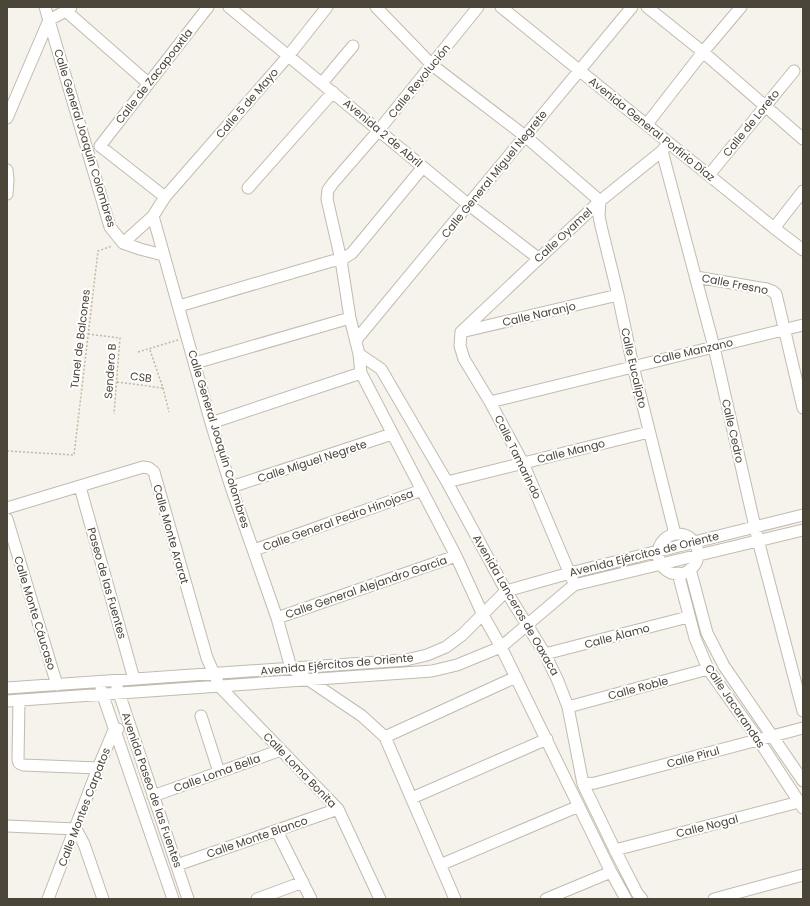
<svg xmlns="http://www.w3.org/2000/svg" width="810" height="906" viewBox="0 0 810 906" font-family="Poppins,sans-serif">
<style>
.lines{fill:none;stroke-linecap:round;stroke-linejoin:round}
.minor-casing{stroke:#c2bbae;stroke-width:13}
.path{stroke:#c4b79f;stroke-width:1.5;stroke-dasharray:2 2;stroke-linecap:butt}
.minor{stroke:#fff;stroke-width:11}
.labels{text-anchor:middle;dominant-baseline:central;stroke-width:4;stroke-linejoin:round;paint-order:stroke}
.street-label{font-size:11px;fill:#4b4439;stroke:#fff}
</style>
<rect width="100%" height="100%" fill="#f6f3ec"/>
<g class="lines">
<defs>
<path id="minor" d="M45 7 110 227 123 243 140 249 163 255
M229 7 469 205 538 258
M376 7 432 65 525 136 600 201 599 216 601 226 618 295 633 366 675 534
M478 7 379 130 333 183 328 190 327 199 341 260 350 318 359 354 361 373 456 556 483 615 501 647 611 872 626 899
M501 7 774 228 803 250
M647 7 703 52 803 139
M66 11 148 83
M322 83 353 46
M7 118 49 20 66 11 71 7
M647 124 703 52 741 7
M662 151 714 347 758 540 803 711
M7 170 8 180 7 194
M709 175 794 71
M248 188 333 92
M165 197 100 146 208 7
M153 216 211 423 231 487 277 618 291 668 362 716 385 737 455 899
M774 228 803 191
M123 243 153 216 165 197 289 55 327 7
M696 277 767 289 772 291 776 294 803 408
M179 306 332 261 341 260 352 253 423 167
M461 332 600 201 662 151 666 146
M461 332 460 346 464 359 490 402 523 463 572 579
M461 332 618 295
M356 340 632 7
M359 354 381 369 447 482 506 591 545 654 558 681 568 707 583 784 615 850 637 893 642 899
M195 363 350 318
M490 402 803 325
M211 423 361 373
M447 482 649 432
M80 487 134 679
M231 487 392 434
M7 508 143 467 149 468 154 472 207 658 220 687 338 809 380 899
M7 519 57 685
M658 554a20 20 0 1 1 40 0a20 20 0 1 1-40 0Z
M254 550 422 490
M690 569 707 633 724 666 803 781
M678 573 695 638 708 669 758 739 803 808
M277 618 456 556
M545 654 688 617
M117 687 188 899
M7 688 406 660 427 655 446 647 462 635 506 591 570 573 803 515
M101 690 173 899
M19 700 18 760 19 763 23 765 98 768
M7 701 432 671 457 665 501 647 574 585 803 530
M568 707 708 669
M201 716 219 772
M385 737 516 677
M583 784 595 783 803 728
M153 796 281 750
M412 798 547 739
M7 826 76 829 84 844 103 899
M277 831 311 899
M615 850 799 802
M177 865 338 809
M440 865 579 806
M48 899 98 768 114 730 118 729
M257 899 303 882
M546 899 611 872
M714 899 803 875"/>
</defs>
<use href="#minor" class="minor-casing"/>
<path class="path" d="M88 334 120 338 114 414
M150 350 163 388 169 412
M138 352 178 340
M117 382 163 388
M7 451 74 455 98 251 112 246"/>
<use href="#minor" class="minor"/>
</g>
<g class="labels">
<g class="street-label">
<text transform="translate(154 76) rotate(-52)">Calle de Zacapoaxtla</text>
<text transform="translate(419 81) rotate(-51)">Calle Revolución</text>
<text transform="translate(247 103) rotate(-49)">Calle 5 de Mayo</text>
<text transform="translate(751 123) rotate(-51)">Calle de Loreto</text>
<text transform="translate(652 129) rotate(39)">Avenida General Porfirio Díaz</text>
<text transform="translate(383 133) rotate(40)">Avenida 2 de Abril</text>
<text transform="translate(85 138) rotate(73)">Calle General Joaquín Colombres</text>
<text transform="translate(494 174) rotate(-51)">Calle General Miguel Negrete</text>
<text transform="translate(563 235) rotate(-43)">Calle Oyamel</text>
<text transform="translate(735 284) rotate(11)">Calle Fresno</text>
<text transform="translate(539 314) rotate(-13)">Calle Naranjo</text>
<text transform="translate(80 339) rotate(-83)">Tunel de Balcones</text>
<text transform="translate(693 351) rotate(-13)">Calle Manzano</text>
<text transform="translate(634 368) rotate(77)">Calle Eucalipto</text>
<text transform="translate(110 371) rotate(-86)">Sendero B</text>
<text transform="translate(141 377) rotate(7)">CSB</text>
<text transform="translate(733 431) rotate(77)">Calle Cedro</text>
<text transform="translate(219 439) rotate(73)">Calle General Joaquín Colombres</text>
<text transform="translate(571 451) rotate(-14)">Calle Mango</text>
<text transform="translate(518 457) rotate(64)">Calle Tamarindo</text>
<text transform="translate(312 461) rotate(-18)">Calle Miguel Negrete</text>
<text transform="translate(338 520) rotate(-20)">Calle General Pedro Hinojosa</text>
<text transform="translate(171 534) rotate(74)">Calle Monte Ararat</text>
<text transform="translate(644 554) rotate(-14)">Avenida Ejércitos de Oriente</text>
<text transform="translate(107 583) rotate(74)">Paseo de las Fuentes</text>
<text transform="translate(366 587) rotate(-19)">Calle General Alejandro García</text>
<text transform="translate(516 605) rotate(60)">Avenida Lanceros de Oaxaca</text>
<text transform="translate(35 613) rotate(73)">Calle Monte Cáucaso</text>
<text transform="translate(617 636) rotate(-15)">Calle Álamo</text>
<text transform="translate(337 664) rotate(-5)">Avenida Ejércitos de Oriente</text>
<text transform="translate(638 688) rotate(-15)">Calle Roble</text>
<text transform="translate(735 706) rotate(56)">Calle Jacarandas</text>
<text transform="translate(693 757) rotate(-15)">Calle Pirul</text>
<text transform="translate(300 770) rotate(46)">Calle Loma Bonita</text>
<text transform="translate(217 773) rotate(-20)">Calle Loma Bella</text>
<text transform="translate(152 790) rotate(71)">Avenida Paseo de las Fuentes</text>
<text transform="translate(84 807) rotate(-69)">Calle Montes Carpatos</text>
<text transform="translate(707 826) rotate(-14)">Calle Nogal</text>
<text transform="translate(257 837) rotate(-19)">Calle Monte Blanco</text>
</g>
</g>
<rect width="810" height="906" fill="none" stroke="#4b4439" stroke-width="16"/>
</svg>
